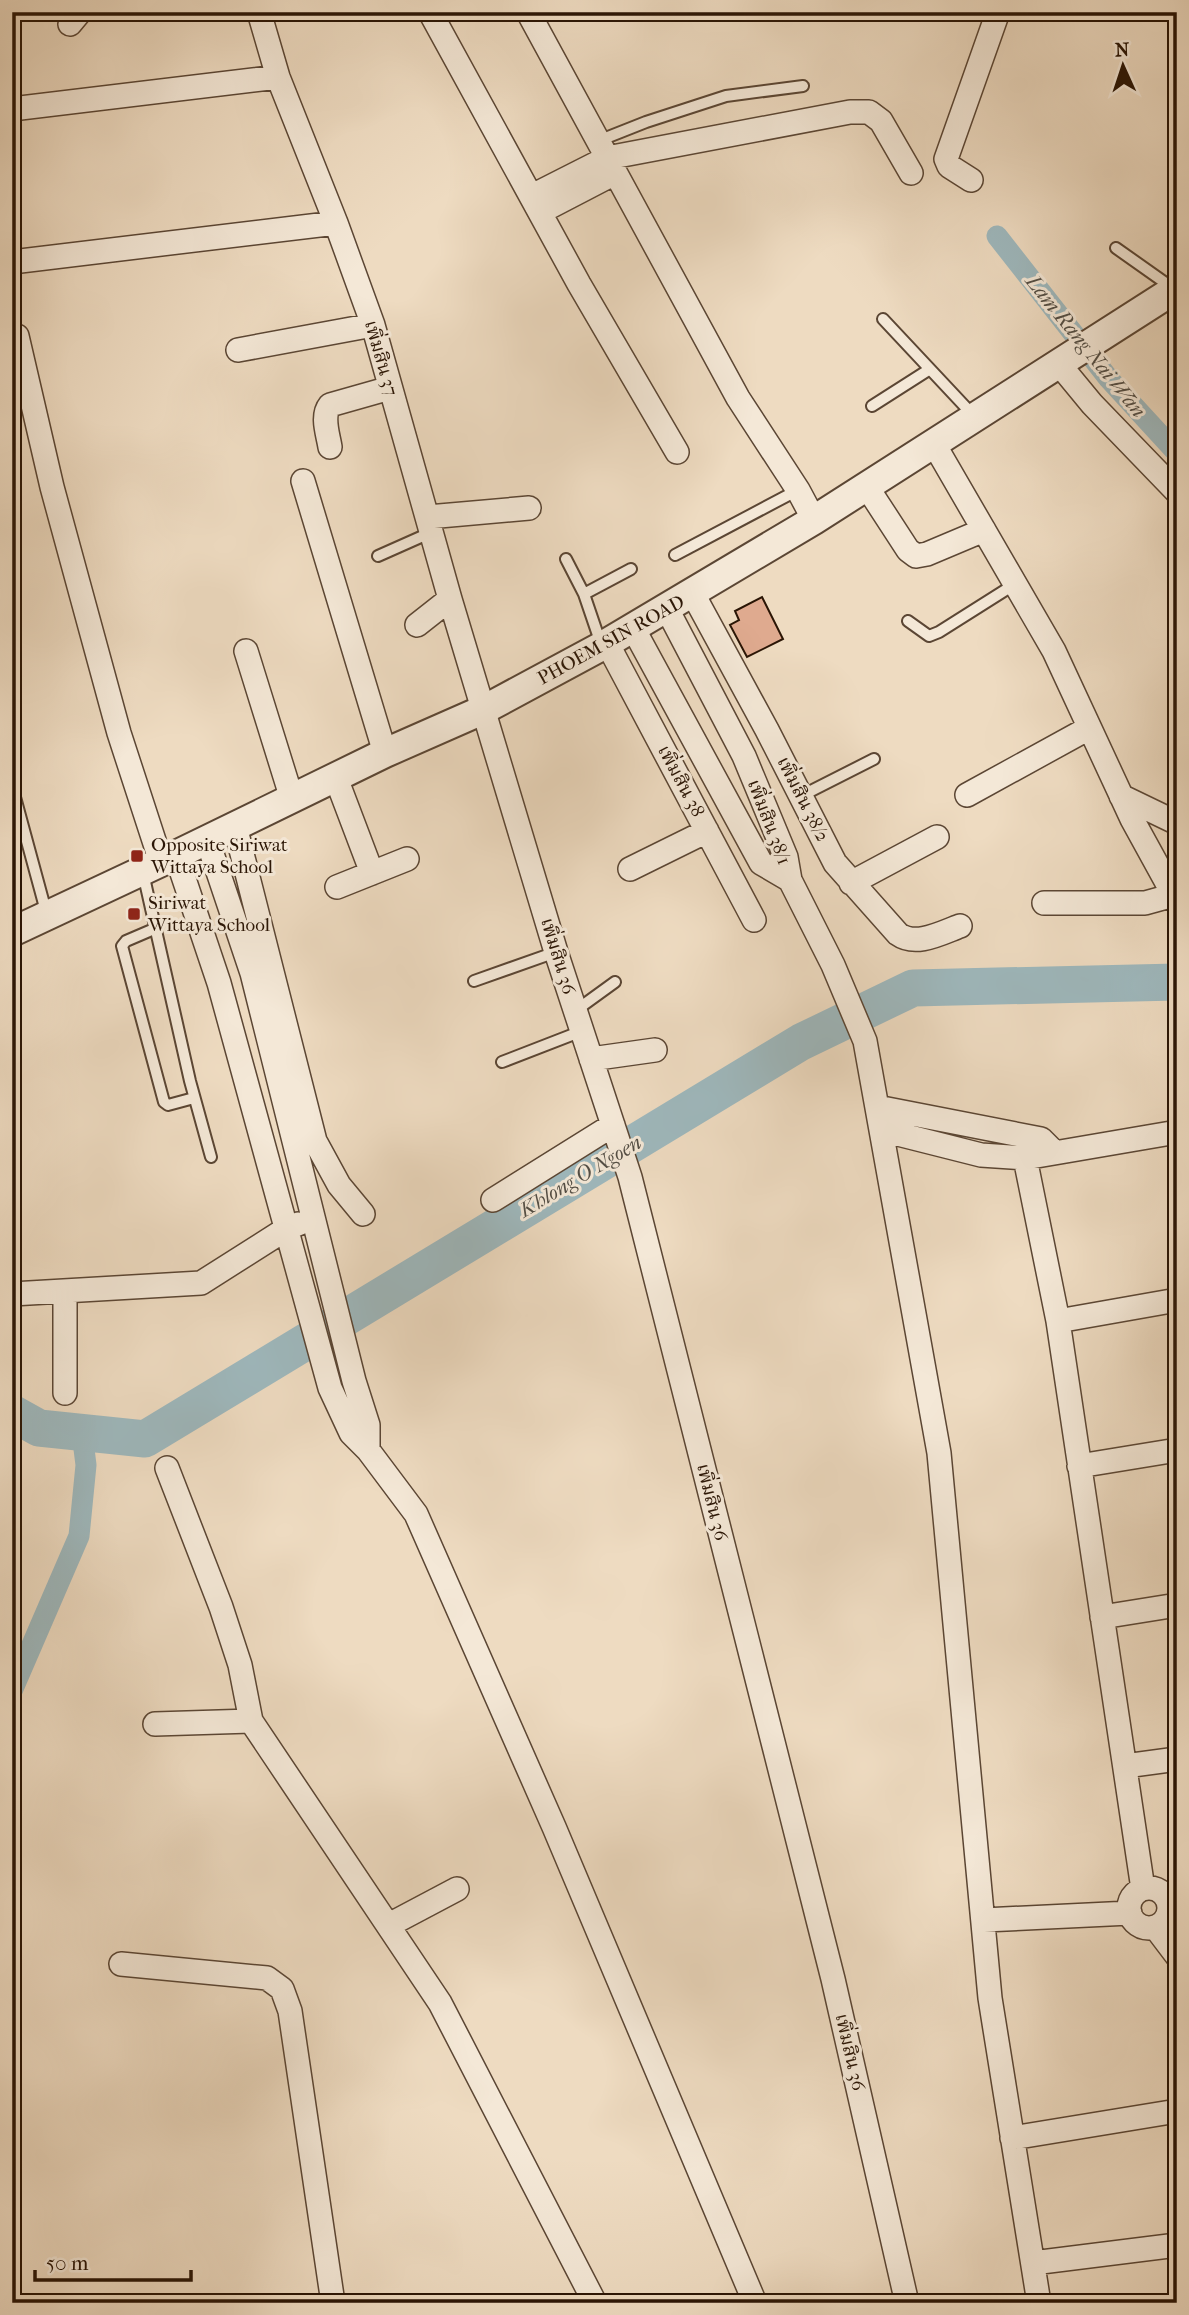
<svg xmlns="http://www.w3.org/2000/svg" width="1189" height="2315" viewBox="0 0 1189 2315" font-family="'IM FELL French Canon','Noto Serif Thai',serif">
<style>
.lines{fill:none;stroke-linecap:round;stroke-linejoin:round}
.canal{stroke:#9eb8bd;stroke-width:21}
.river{stroke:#9eb8bd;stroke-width:37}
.building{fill:#dfaa8f;stroke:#2a1505;stroke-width:2}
.service-casing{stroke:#5b4634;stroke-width:14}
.minor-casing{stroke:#5b4634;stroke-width:26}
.tertiary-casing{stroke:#5b4634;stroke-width:32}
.service{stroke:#f4e8d7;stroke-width:10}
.minor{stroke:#f4e8d7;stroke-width:23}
.tertiary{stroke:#f4e8d7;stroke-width:28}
.poi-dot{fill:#8f2418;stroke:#f4e8d7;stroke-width:2.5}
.labels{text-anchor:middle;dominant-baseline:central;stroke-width:6;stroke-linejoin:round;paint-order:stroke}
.street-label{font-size:19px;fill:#2a1505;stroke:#f4e8d7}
.poi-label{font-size:19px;fill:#2a1505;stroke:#f4e8d7;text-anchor:start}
.water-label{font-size:21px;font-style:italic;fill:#534e45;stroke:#f4e8d7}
</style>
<rect width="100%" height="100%" fill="#eedbc1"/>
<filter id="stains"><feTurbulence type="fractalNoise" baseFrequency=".00286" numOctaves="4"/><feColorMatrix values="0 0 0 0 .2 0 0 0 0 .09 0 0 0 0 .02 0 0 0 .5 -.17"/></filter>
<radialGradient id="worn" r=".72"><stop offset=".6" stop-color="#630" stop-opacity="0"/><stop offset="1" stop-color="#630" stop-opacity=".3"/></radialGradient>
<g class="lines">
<path class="canal" d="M997 236 1109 379 1177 453
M12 1691 79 1536 86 1465 82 1433"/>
<path class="river" d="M12 1413 39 1428 145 1439 801 1042 913 988 1177 982"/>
</g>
<path class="building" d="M762 597 783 639 747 657 730 625 739 620 735 611Z"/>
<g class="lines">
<defs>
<path id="service" d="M530 16 562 12
M598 141 646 122 726 96 803 86
M1116 248 1174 289
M883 319 973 415
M872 406 930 369
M675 555 798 490
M378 556 432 532
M566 559 584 594 601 644
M584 594 631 569
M908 621 929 636 939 632 1015 584
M12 786 47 915
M801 796 874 759
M143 873 190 1081 211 1157
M154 929 126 941 122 946 164 1102 168 1105 194 1098
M474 981 556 952
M575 1011 615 982
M502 1062 582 1031"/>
<path id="minor" d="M259 12 278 77 336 223 373 325 450 599 556 952 630 1177 833 1979 907 2303
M430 12 579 284 677 452
M528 12 738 398 798 490 814 520
M70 24 80 12
M12 109 278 77
M971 180 949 166 946 159 998 12
M532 196 607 158 850 112H869L881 121 911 173
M540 212 615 173
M12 262 336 223
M17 336 52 487 119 733 161 862
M238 350 373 325
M1059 364 1092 404 1177 492
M934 444 1054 651 1132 819 1177 901
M330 447C328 434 321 416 330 405L390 388
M303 481 385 753
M867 487 908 550 916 556 927 554 984 530
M428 517 529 508
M693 594 767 730 835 863 898 934C916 947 941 933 960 926
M667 609 744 756 786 857 790 880 833 965 865 1041 939 1453 990 1998 1039 2303
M417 625 450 599
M633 628 761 863 790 880
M607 643 754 920
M246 651 292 799
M336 778 372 873
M967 795 1089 728
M1121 796 1177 823
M235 826 315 1141 339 1185 363 1214
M207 839 252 973 354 1381 368 1425V1450
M176 855 219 983 330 1388 351 1433 368 1450 416 1514 554 1827 755 2303
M630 869 707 831
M851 883 937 837
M337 887 407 859
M1044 903H1145L1174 895
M591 1059 655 1050
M877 1107 1041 1139 1054 1152
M882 1130 981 1155 1025 1158 1177 1132
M1025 1158 1058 1321 1143 1889
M493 1200 613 1125
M12 1294 201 1283 286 1229 298 1224
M1058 1321 1177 1300
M65 1393V1292
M1079 1466 1177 1450
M167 1468 221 1607 240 1665 251 1721 440 2003 595 2303
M1102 1617 1177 1605
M155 1724 251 1721
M1125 1766 1177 1759
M1129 1908a20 20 0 1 1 40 0a20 20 0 1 1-40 0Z
M984 1920 1130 1913
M389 1925 457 1889
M1155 1927 1177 1956
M121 1964 267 1978 282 1989 290 2011 333 2303
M1012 2138 1177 2111
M1033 2263 1177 2245"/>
<path id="tertiary" d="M12 932 176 855 385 753 485 709 602 646 814 520 1177 288"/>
</defs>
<use href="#service" class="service-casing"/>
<use href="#minor" class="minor-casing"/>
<use href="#tertiary" class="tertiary-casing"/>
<use href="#service" class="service"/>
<use href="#minor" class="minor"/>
<use href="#tertiary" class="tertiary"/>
</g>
<g class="poi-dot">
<rect x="130" y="849" width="14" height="14" rx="3.5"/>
<rect x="127" y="907" width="14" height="14" rx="3.5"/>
</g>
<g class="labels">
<g class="street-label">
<text transform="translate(381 358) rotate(74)">เพิ่มสิน 37</text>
<text transform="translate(611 640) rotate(-29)">PHOEM SIN ROAD</text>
<text transform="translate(681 781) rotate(62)">เพิ่มสิน 38</text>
<text transform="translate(803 799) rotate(63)">เพิ่มสิน 38/2</text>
<text transform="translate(769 822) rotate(69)">เพิ่มสิน 38/1</text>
<text transform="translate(558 956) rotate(73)">เพิ่มสิน 36</text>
<text transform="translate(712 1502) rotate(76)">เพิ่มสิน 36</text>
<text transform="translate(850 2052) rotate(77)">เพิ่มสิน 36</text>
</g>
<g class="poi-label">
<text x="151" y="845">Opposite Siriwat<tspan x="151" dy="22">Wittaya School</tspan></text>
<text x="148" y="903">Siriwat<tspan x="148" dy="22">Wittaya School</tspan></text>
</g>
<g class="water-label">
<text transform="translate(1086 346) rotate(51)">Lam Rang Nai Wan</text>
<text transform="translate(580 1176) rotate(-31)">Khlong O Ngoen</text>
</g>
</g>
<rect width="1189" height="2315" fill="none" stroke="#eedbc1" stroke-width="42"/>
<rect x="14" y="14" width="1161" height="2287" fill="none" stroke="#2a1505" stroke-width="3.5"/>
<rect x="21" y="21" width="1147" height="2273" fill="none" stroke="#2a1505" stroke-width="2"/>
<g transform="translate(1123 66) rotate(357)" stroke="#f4e8d7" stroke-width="5" paint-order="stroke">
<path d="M0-5L12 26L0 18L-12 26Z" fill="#2a1505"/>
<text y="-10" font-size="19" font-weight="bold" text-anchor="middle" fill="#2a1505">N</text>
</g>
<path d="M35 2270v10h156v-10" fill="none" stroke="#2a1505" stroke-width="3.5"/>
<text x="46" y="2270" font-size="21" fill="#2a1505" stroke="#f4e8d7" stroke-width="5" paint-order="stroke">50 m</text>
<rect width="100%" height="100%" filter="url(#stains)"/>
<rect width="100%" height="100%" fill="url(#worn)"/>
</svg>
